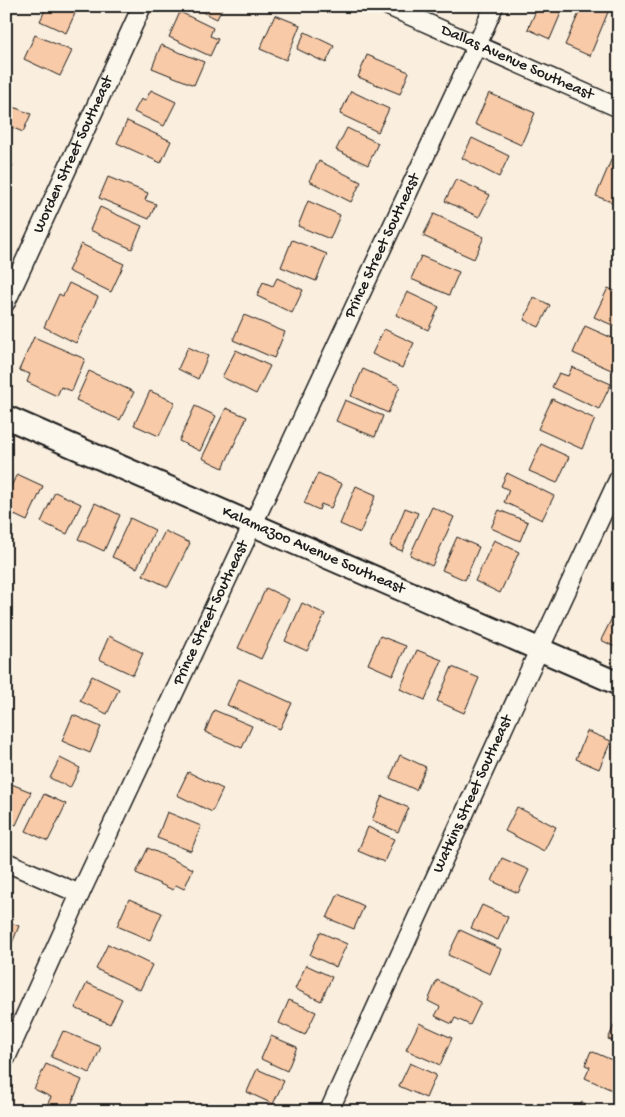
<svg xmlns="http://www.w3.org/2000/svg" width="625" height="1117" viewBox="0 0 625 1117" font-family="'Gochi Hand',sans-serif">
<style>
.building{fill:#f8caa7;stroke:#1c1c1c}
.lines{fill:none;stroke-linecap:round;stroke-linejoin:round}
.minor-casing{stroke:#1c1c1c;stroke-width:21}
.tertiary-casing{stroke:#1c1c1c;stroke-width:26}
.minor{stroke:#fbf7ec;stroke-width:18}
.tertiary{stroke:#fbf7ec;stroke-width:22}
.labels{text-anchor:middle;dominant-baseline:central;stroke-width:4;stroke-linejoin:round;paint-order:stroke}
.street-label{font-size:16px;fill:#1c1c1c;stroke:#fbf7ec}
</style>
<rect width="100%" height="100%" fill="#faeede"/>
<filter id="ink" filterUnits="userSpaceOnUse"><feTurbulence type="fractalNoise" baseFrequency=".02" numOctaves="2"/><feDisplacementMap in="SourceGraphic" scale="10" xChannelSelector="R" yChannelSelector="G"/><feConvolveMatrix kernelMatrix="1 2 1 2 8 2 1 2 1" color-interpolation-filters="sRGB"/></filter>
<g filter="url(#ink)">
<path class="building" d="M47 6 78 7 66 33 40 21Z
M190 6H223L217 19Z
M538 6H546L561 13 550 39 528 29Z
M582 6H594L608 12 590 56 565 45Z
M180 12 213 28 210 36 218 39 210 56 169 37Z
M275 15 300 25 286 60 260 49Z
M305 32 334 46 326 63 297 49Z
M35 35 72 51 60 76 24 59Z
M161 45 204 62 194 85 152 68Z
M367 55 409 72 400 94 358 77Z
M151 90 176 102 164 126 134 112 141 99 145 101Z
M351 91 389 109 378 132 340 114Z
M489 93 535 113 521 145 475 124Z
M6 104 31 114 23 132 6 125Z
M127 121 171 141 161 163 117 143Z
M347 128 378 143 368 165 336 150Z
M472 138 509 156 499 177 462 158Z
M612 158 619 161V191L614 203 596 196Z
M319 161 361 182 351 202 309 181Z
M6 162 13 165 6 180Z
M108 177 148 193 145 200 156 204 149 219 99 198Z
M456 179 490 195 479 217 445 201Z
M308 201 340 215 330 239 298 226Z
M100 207 142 226 132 249 90 230Z
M434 214 484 237 474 259 423 236Z
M292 240 327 254 316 281 281 267Z
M81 244 124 264 111 292 68 271Z
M421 256 459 272 449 295 411 279Z
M277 278 303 290 292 313 257 296 263 282 273 286Z
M69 283 98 297 76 343 44 327 59 294 63 296Z
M608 288 619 293V328L594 317Z
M407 292 439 307 428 330 396 315Z
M534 297 550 305 539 327 524 320Z
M244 315 285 332 274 358 233 340Z
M585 326 619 341 618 373 573 353Z
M384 329 414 343 402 368 372 354Z
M34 337 85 359 72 391 61 387 57 396 27 382 30 374 19 370Z
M188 347 208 356 198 379 178 369Z
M236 350 270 366 256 394 222 377Z
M572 367 611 384 599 409 552 387 559 373 568 376Z
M363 369 400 386 388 413 351 396Z
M89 371 134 392 120 420 76 400Z
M150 391 175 402 159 436 134 425Z
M552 399 595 419 582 449 538 429Z
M345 400 383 416 375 437 336 421Z
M195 406 216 416 200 451 179 441Z
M226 408 247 417 223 468 202 458Z
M541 444 569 457 557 483 529 471Z
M318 473 342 484 331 508 321 504 319 510 304 503Z
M507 473 554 496 542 520 504 502 509 490 501 486Z
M17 474 43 486 27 521 6 511V497Z
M356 486 376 495 360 533 340 524Z
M55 492 81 504 67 534 41 522Z
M95 503 120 515 104 551 78 539Z
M432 507 454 517 432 566 410 555Z
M405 508 418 513 402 551 390 546Z
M499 510 528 522 520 541 491 528Z
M130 518 155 530 137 568 112 557Z
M165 531 190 543 168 587 143 575Z
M457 537 479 547 465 580 442 570Z
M494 540 519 552 500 593 475 581Z
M266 588 289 599 261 659 238 648Z
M302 603 325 614 307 651 285 641Z
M615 612 619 614V649L601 640Z
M109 636 143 653 133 675 99 659Z
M380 636 406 646 393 675 368 664Z
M417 650 442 660 425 700 400 689Z
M452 667 479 678 464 713 437 701Z
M92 676 119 689 107 714 80 701Z
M239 679 292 703 280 729 227 705Z
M214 710 252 726 242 748 205 732Z
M73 715 101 727 90 753 62 741Z
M587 731 611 741 599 769 576 759Z
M400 755 426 767 416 790 390 778Z
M60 758 80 768 70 788 50 778Z
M188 772 223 789 212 812 177 795Z
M9 783 31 792 16 825 6 821V789Z
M44 794 66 804 48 841 26 831Z
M382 796 409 808 398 832 372 820Z
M517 807 556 827 544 851 505 831Z
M167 812 201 826 191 851 157 838Z
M368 827 394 839 384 862 358 851Z
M148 848 193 869 184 889 176 885 173 890 136 873Z
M502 858 529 870 518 893 492 881Z
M338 894 364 906 354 929 327 918Z
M129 899 162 913 150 940 117 926Z
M482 905 508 917 498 940 471 928Z
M6 921 19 926 6 958Z
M460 930 501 949 490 974 448 955Z
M320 932 347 944 336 967 310 955Z
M108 944 152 965 140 990 96 969Z
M306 965 332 977 321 1001 295 989Z
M437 980 481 1002 470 1025 455 1018 452 1024 435 1016 440 1007 428 1001Z
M87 983 122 999 110 1024 75 1008Z
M289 1000 316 1012 305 1035 279 1023Z
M619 1015V1043L608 1039Z
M419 1023 452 1038 440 1065 406 1050Z
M63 1031 101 1047 90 1073 51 1057Z
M271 1036 297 1047 287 1071 261 1059Z
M591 1051 619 1063V1093L585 1078 590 1067 585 1065Z
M410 1063 436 1075 426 1098 399 1086Z
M46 1064 82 1080 68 1111H59L47 1105 51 1097 34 1089Z
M257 1069 284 1081 273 1104 247 1092Z
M582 1102 600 1111H578Z"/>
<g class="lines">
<defs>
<g id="minor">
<path id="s1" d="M388 6 619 108"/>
<path id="s2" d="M6 302 142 6"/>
<path d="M6 862 80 894"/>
<path id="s3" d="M6 1058 80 894 477 45 494 6"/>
<path id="s4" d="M329 1111 527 676 619 478"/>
</g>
<g id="tertiary">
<path id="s5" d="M6 417 619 684"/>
</g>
</defs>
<use href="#minor" class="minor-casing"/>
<use href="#tertiary" class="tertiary-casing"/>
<use href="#minor" class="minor"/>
<use href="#tertiary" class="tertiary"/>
</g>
</g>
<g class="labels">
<g class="street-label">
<text stroke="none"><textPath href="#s1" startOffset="141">Dallas Avenue Southeast</textPath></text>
<text stroke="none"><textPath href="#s2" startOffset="162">Worden Street Southeast</textPath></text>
<text stroke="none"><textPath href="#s3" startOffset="895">Prince Street Southeast</textPath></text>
<text stroke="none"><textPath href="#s5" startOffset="335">Kalamazoo Avenue Southeast</textPath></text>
<text stroke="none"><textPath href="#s3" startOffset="490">Prince Street Southeast</textPath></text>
<text stroke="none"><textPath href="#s4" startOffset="348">Watkins Street Southeast</textPath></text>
</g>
</g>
<rect width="625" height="1117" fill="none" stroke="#fbf7ec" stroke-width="25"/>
<rect x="12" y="12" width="600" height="1092" fill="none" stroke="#1c1c1c" stroke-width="2" filter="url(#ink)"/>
</svg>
